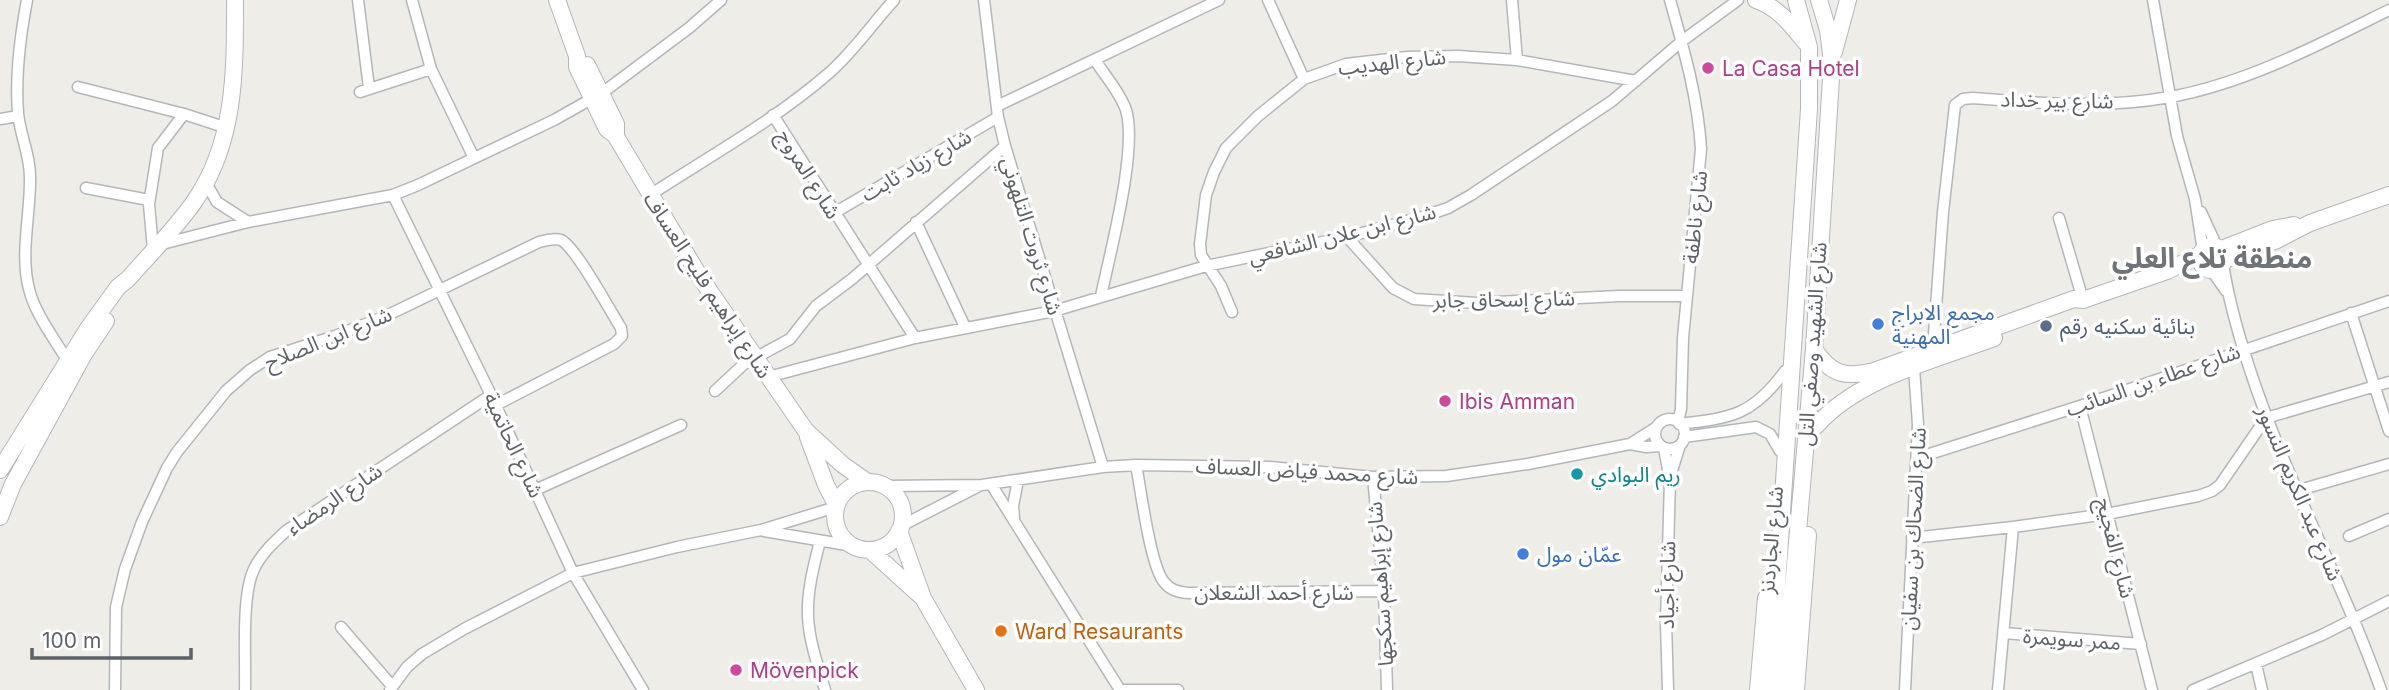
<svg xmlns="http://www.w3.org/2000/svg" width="2389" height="690" viewBox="0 0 2389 690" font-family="Inter,'Noto Sans Arabic',sans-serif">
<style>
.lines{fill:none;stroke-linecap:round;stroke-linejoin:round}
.street-casing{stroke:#b4b7ba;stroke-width:13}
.secondary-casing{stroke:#b3b6ba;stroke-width:18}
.street{stroke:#fff;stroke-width:10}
.secondary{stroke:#fff;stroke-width:16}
.hotel-dot{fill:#d1479c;stroke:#fff;stroke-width:2.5}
.shop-dot{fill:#3f7fe0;stroke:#fff;stroke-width:2.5}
.service-dot{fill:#5c6f8a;stroke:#fff;stroke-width:2.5}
.culture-dot{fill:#0f9aa8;stroke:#fff;stroke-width:2.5}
.food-dot{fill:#e8710a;stroke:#fff;stroke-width:2.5}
.labels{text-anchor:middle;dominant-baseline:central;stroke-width:7;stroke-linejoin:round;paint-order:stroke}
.street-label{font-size:21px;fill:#5e6266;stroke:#fff}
.hotel-label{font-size:21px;fill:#b23c85;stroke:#fff;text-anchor:start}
.shop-label{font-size:21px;fill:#366cbe;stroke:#fff;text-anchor:start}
.service-label{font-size:21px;fill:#4e5e75;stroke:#fff;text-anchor:start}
.culture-label{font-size:21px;fill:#0d838f;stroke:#fff;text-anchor:start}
.food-label{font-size:21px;fill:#c56008;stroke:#fff;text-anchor:start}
.district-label{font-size:28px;font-weight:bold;fill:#6f7478;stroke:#fff}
</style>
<rect width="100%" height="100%" fill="#efede7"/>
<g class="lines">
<defs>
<path id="street" d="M27 0C20 37 15 75 18 113 20 136 31 156 30 181 30 217 20 254 29 289 35 314 54 338 67 360
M358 0 369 88
M412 0 431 69 474 158
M984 0 998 117 1005 146 1103 467
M1268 0 1304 79
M1512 0 1517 60
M1670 0C1684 50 1698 98 1701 149L1683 338 1681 409 1678 422
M2153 0 2177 136 2195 199 2203 251
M1095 60C1105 76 1120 92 1126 110 1138 149 1110 253 1101 296
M78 87 184 114 227 128
M360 92 431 69
M997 106 1219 0
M773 115 915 338
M0 119 18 116
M206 183 217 202 248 222
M86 188 149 200
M393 195 491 395 573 573 643 690
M650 195C710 156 775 120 829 73 854 51 872 24 894 0
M2201 212 2217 247
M834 213 998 117
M2059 218 2083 300
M916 222 965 327
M1347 237 1393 288 1414 299 1477 303 1619 296H1687
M162 244 248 222 393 195 418 185 554 120 602 93 689 28 721 0
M153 250 149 204 158 148 184 114
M2223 263C2228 299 2238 333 2249 367 2285 478 2342 580 2381 690
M2212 271 2226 291
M1232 312 1221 286 1201 255 1200 244 1206 195 1214 172 1226 148 1258 116 1304 79 1346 64 1407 57 1458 56 1517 60 1636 81
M2351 313 2389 431
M1933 348 1943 212 1955 105 1963 99 1972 98C2038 103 2104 109 2170 97 2247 83 2320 44 2389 10
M768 377 915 338 1054 311 1206 266 1347 237 1422 217 1448 208 1471 195 1612 101 1682 41 1738 0
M715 391 744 364 790 339 816 306 852 279 1005 146
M2080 406 2152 690
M1655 434a15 15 0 1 1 30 0a15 15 0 1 1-30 0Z
M1679 424C1732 418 1753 415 1785 371
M1684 437 1756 427 1770 434 1780 451
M1630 444 1646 447 1661 446
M1664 448 1670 480 1666 623 1668 690
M1917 458 2080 406 2389 301
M1136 465C1141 490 1150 565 1164 582 1170 590 1178 592 1188 593L1384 591
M1373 477 1384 591 1387 690
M1670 477 1680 445
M991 484 1120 690
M886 486 982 485 1103 467 1136 465 1270 467 1373 477 1446 476 1528 464 1630 444 1657 427
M535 490 681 425
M2296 491 2389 464
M1014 518 1013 506 1018 480
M901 526 979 486
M764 531 853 546
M2349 536 2389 519
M1912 538 2013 527
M820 541C814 565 807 590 808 616 809 641 818 666 825 690
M341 627 392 686
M2004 633 2141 644
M2256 664 2262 690
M115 690 116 607 125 569 142 522 167 468 177 452 226 391 250 370 270 357 335 336 386 316 539 242C546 240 554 238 561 240 576 247 610 311 621 328L622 336 614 344 496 405
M245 690C246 658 241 596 254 569 261 554 274 542 286 531L491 395
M390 690 407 667 422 654 464 629 573 573 677 547 761 530 836 507
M1125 690H1178
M1905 690 1918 425 1914 368
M1998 690 2013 527 2107 514 2198 496 2212 491 2220 485 2266 418 2389 382
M2193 690 2322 635 2389 601"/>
<path id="secondary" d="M557 0 577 56V67L607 129 615 135 700 277 806 431 843 465 866 481
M1756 0C1779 8 1791 25 1806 43
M1834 52 1848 0
M587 65 616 124V133
M2200 258a12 12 0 1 1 24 0a12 12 0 1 1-24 0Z
M2222 249 2273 229 2294 225
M2224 260 2277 240 2310 223 2389 195
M1814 349C1831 375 1845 378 1874 371L2074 299 2083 300 2167 271 2201 254
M1816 426C1858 378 1935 360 1994 338
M808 437 826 485 836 504
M0 470 89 327 118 287 128 279C150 254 175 229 194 202 236 142 235 70 235 0
M835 516a34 34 0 1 1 68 0a34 34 0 1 1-68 0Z
M0 517 13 484 84 354 106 321
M899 531 923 598 976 690
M870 550 922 597
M1758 690 1766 598
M1770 690 1809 109V47L1796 0
M1784 690 1814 349 1832 62 1828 30 1819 0
M1796 690 1808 535"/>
</defs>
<use href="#street" class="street-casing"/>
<use href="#secondary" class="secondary-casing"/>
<use href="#street" class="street"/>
<use href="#secondary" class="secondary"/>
</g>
<g class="hotel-dot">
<circle cx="1708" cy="68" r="7"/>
<circle cx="1445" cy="401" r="7"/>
<circle cx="736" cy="670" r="7"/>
</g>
<g class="shop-dot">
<circle cx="1878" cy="324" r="7"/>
<circle cx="1523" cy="554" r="7"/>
</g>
<circle class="service-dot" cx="2046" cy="326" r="7"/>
<circle class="culture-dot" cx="1577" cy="474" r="7"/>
<circle class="food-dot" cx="1001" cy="631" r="7"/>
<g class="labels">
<g class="street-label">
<text transform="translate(1392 62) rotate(-6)">شارع الهديب</text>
<text transform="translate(2057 100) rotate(1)">شارع بير خداد</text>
<text transform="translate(916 165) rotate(-30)">شارع زياد ثابت</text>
<text transform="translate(809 174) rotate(58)">شارع المروج</text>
<text transform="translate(1695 217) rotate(-84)">شارع ناطفة</text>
<text transform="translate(1342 234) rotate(-14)">شارع ابن علان الشافعي</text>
<text transform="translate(1032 236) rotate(73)">شارع ثروت التلهوني</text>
<text transform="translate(708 285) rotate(57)">شارع إبراهيم فليح العساف</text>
<text transform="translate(1504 299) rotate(-1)">شارع إسحاق جابر</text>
<text transform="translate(328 338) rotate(-22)">شارع ابن الصلاح</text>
<text transform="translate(1812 344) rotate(-86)">شارع الشهيد وصفي التل</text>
<text transform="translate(2153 380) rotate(-19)">شارع عطاء بن السائب</text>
<text transform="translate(514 445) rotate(65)">شارع الحاتمية</text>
<text transform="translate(1307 471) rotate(3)">شارع محمد فياض العساف</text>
<text transform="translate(2300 493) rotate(67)">شارع عبد الكريم النسور</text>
<text transform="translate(334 499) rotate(-34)">شارع الرمضاء</text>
<text transform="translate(1913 529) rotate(-87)">شارع الضحاك بن سفيان</text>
<text transform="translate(1771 540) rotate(-85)">شارع الجاردنز</text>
<text transform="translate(2116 548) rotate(76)">شارع الفجيج</text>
<text transform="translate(1380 584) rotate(-94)">شارع إبراهيم سكجها</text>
<text transform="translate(1667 585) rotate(-89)">شارع أجياد</text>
<text x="1274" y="592">شارع أحمد الشعلان</text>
<text transform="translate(2072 639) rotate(4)">ممر سويمرة</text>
</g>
<g class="hotel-label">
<text x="1722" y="68">La Casa Hotel</text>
<text x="1459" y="401">Ibis Amman</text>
<text x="750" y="670">Mövenpick</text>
</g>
<g class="shop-label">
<text x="1892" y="312">مجمع الابراج<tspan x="1892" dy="24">المهنية</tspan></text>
<text x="1537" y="554">عمّان مول</text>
</g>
<g class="service-label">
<text x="2060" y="326">بنائية سكنيه رقم</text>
</g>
<g class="culture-label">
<text x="1591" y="474">ريم البوادي</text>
</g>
<g class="food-label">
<text x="1015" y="631">Ward Resaurants</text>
</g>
<g class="district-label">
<text x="2212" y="258">منطقة تلاع العلي</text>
</g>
</g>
<path d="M32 648v10h159v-10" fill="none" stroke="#5e6266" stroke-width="3.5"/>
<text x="42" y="648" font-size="21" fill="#5e6266" stroke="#ffffff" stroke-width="5" paint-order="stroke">100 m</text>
</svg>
